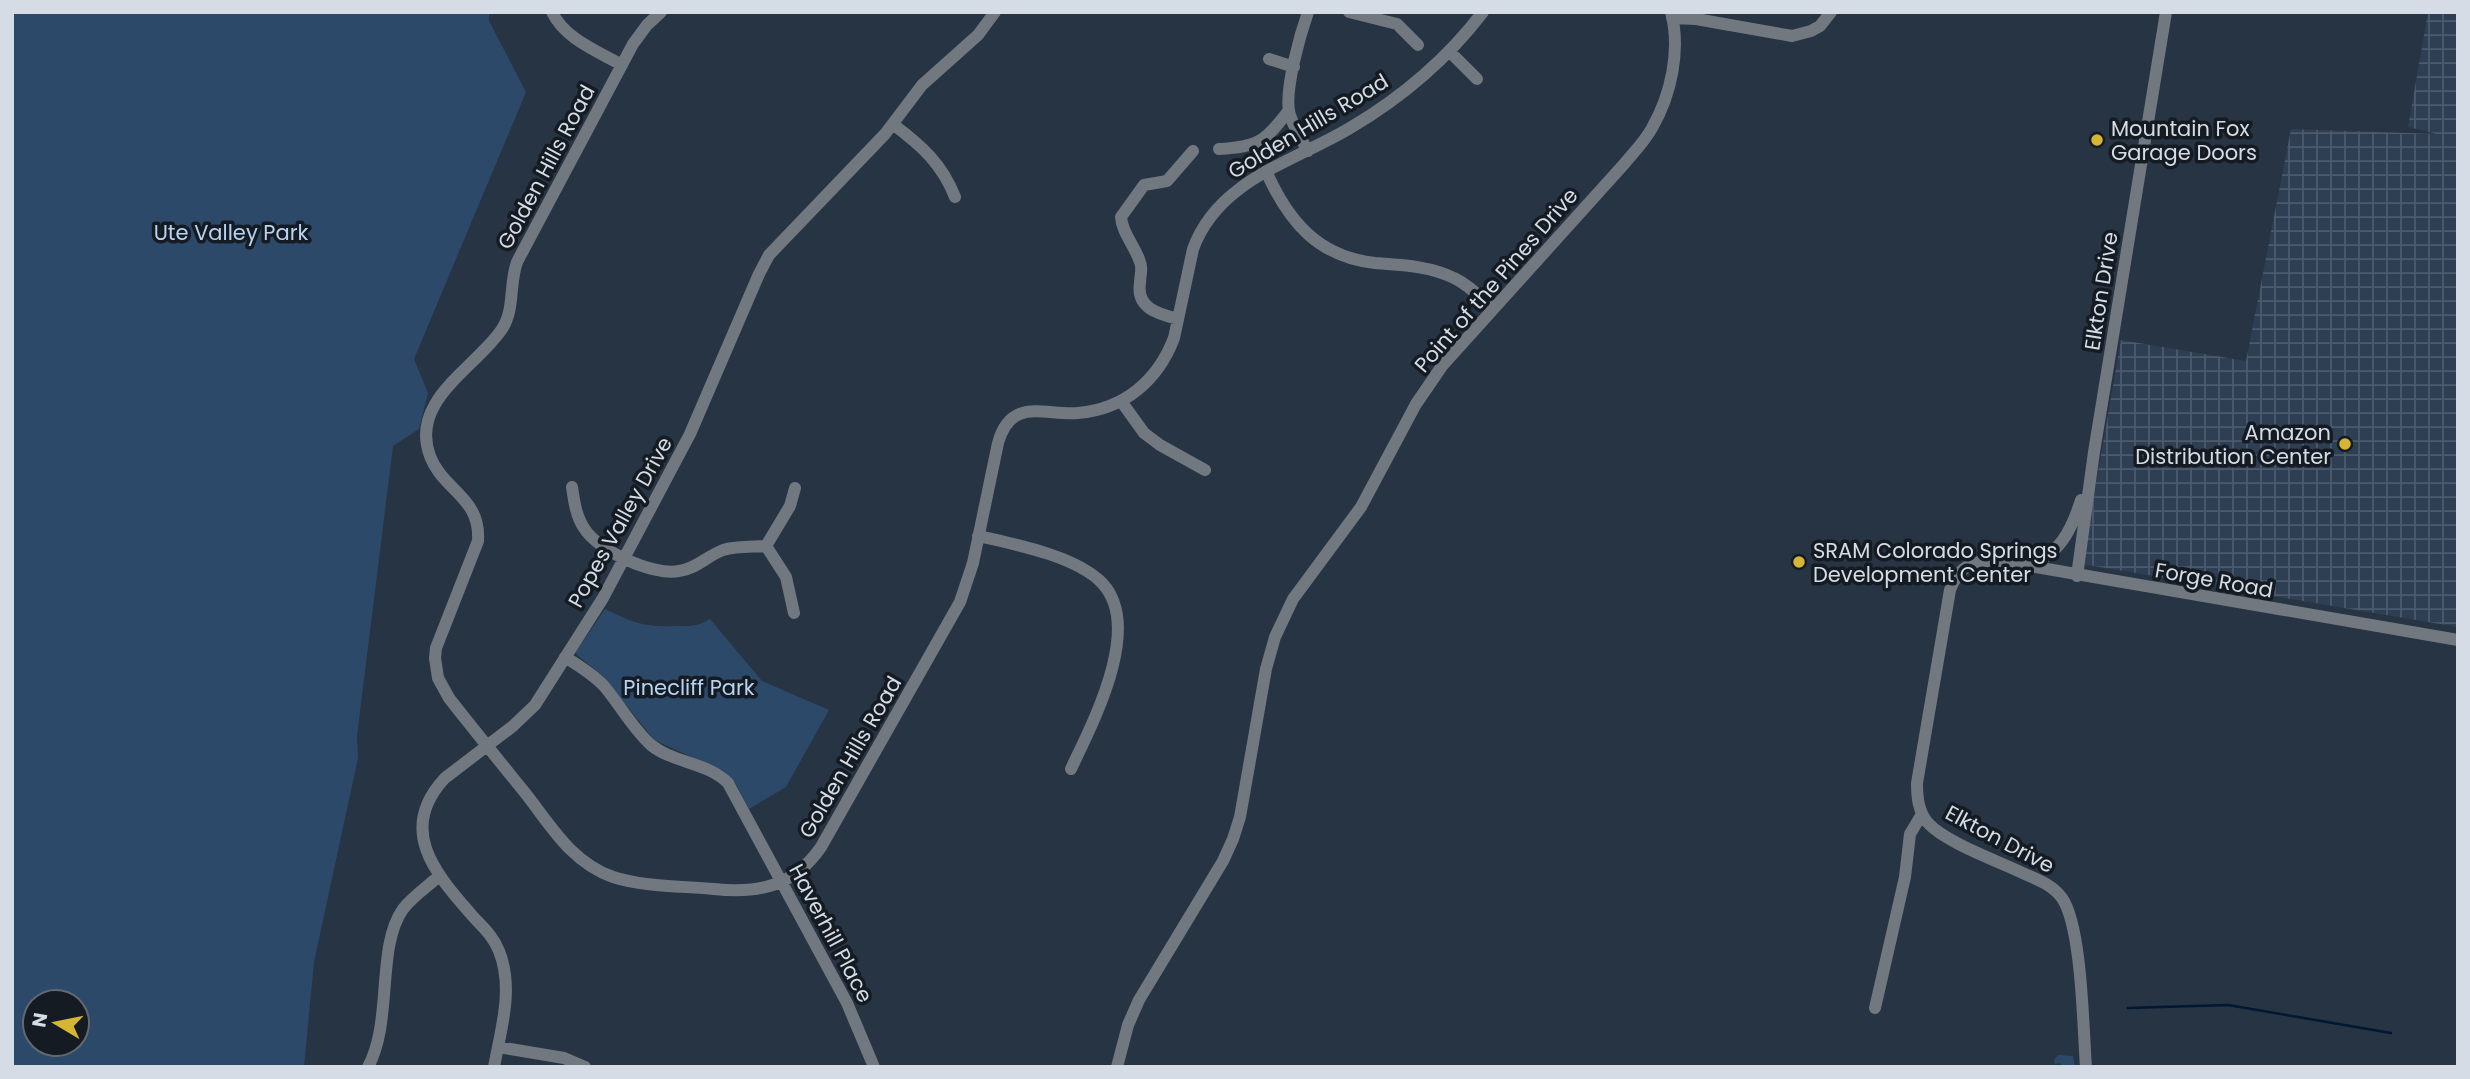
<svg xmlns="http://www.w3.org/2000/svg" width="2470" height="1079" viewBox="0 0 2470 1079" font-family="Poppins,sans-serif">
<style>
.industrial{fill:url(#industrial-grid)}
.green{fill:#2d496a;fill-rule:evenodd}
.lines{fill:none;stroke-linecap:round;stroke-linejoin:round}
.stream{stroke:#021731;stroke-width:2.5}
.minor{stroke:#727880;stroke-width:12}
.poi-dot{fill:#d5b534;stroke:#151b22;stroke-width:2.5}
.labels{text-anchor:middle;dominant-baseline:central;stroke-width:7;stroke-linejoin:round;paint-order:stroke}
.street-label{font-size:21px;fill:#d5dce6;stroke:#151b22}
.poi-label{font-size:21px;fill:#d5dce6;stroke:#151b22;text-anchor:start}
.park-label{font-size:21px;fill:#b8d2f1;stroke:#151b22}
</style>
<defs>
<pattern id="industrial-grid" width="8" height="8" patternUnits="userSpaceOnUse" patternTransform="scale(1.75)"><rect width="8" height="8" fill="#2e3f53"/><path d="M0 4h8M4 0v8" fill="none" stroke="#4b5a6c"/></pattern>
</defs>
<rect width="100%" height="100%" fill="#273443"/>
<path class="industrial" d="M2428 12H2458V627L2082 564 2121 340 2246 361 2291 129 2437 134 2408 127Z"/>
<path class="green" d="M12 12H489V21L526 92 414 359 428 393 419 429 393 446 357 736 358 758 314 962 304 1067H12ZM35 1002H77V1044H35Z
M605 609C636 624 644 627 678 626 691 626 699 626 710 619L762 681 829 710 786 787 749 809 736 784 723 771 654 740 603 676 577 655 576 652Z
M2058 1055 2073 1056 2075 1067H2061V1063L2055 1064 2054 1060Z"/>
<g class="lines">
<path class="stream" d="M2128 1008 2228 1005 2391 1033"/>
<path class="minor" d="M552 12C565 39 597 51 622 65
M661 12 647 25 633 44 517 262C509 284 515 309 502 329 476 368 409 400 430 456 443 491 481 497 478 541L436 648 435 658 438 678 449 698C474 730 500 762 526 794 551 826 572 863 613 877 644 887 682 886 714 889 759 894 794 886 821 847L960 602 973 563 998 443C1011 396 1045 416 1078 413 1125 409 1158 380 1174 338L1193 249C1218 180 1293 162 1350 128 1401 98 1447 59 1483 12
M1349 12 1397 24 1418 45
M1672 18 1696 19 1792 36 1811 31 1820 26 1831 12
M1449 51 1477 79
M1269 59 1294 67
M894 125C922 146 942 164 955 197
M1219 149C1258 147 1266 141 1289 110
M1308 151C1301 139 1292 125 1289 111 1285 88 1300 35 1308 12
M1266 171C1288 221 1318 257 1375 263 1402 265 1430 266 1454 278 1469 285 1480 297 1492 308
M1178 319C1158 314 1136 308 1140 283 1140 276 1143 268 1140 262 1135 246 1122 233 1121 217L1144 185 1167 181 1193 151
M1121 401 1144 433 1160 445 1205 470
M572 487C574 501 576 516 584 528 598 551 653 576 679 571 696 569 707 556 723 550 736 546 752 547 766 546L790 506 795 488
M978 536C1014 544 1076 556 1102 583 1144 627 1092 724 1071 769
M766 546 786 577 794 613
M2027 564C2059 557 2072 529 2081 500
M2077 576 2094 452 2166 12
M565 657C579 666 593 674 604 686 620 705 633 729 651 745 673 763 707 762 728 783L847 1003 874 1067
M1875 1008 1905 877 1910 834 1922 814
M498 1047 564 1058 585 1067
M368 1067C393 1022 376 947 403 909 413 896 427 887 439 876
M494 1067C501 1029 514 988 499 951 493 935 480 925 470 913 433 871 398 828 445 778L513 726 535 705 603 598 690 434 759 274 769 255 885 134 922 85 978 35 995 12
M1117 1067 1128 1025 1139 1000 1223 861 1233 839 1240 817 1266 669 1275 637 1293 599 1361 507 1416 404 1442 366 1625 163C1634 152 1645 141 1652 128 1671 95 1681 50 1671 12
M2086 1067C2083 1028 2082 927 2062 898 2053 886 2041 881 2027 875 2001 862 1946 843 1928 823 1918 811 1917 797 1917 783L1950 590C1959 565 1975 559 2001 561L2458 640"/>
</g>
<g class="poi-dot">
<circle cx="2097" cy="140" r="7"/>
<circle cx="2345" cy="444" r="7"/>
<circle cx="1799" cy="562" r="7"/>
</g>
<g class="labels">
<g class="street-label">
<text transform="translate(1308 126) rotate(-31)">Golden Hills Road</text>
<text transform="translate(546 167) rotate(-62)">Golden Hills Road</text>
<text transform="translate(1496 280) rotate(-49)">Point of the Pines Drive</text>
<text transform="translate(2101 291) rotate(-81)">Elkton Drive</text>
<text transform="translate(620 522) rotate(-61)">Popes Valley Drive</text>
<text transform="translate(2214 580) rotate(10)">Forge Road</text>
<text transform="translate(850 757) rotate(-60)">Golden Hills Road</text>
<text transform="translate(2000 839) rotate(28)">Elkton Drive</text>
<text transform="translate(831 933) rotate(62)">Haverhill Place</text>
</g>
<g class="poi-label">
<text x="2111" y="128">Mountain Fox<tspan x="2111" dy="24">Garage Doors</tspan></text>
<text x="2331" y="432" text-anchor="end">Amazon<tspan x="2331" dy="24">Distribution Center</tspan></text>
<text x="1813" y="550">SRAM Colorado Springs<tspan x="1813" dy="24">Development Center</tspan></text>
</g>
<g class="park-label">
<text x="231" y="232">Ute Valley Park</text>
<text x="689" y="687">Pinecliff Park</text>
</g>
</g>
<rect width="2470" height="1079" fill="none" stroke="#d5dce6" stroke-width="28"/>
<g transform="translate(56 1023) rotate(280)"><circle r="33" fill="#151b22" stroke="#626870" stroke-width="2"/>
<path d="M0-5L12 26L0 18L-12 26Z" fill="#d5b534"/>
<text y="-10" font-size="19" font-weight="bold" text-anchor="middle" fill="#d5dce6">N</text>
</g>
</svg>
